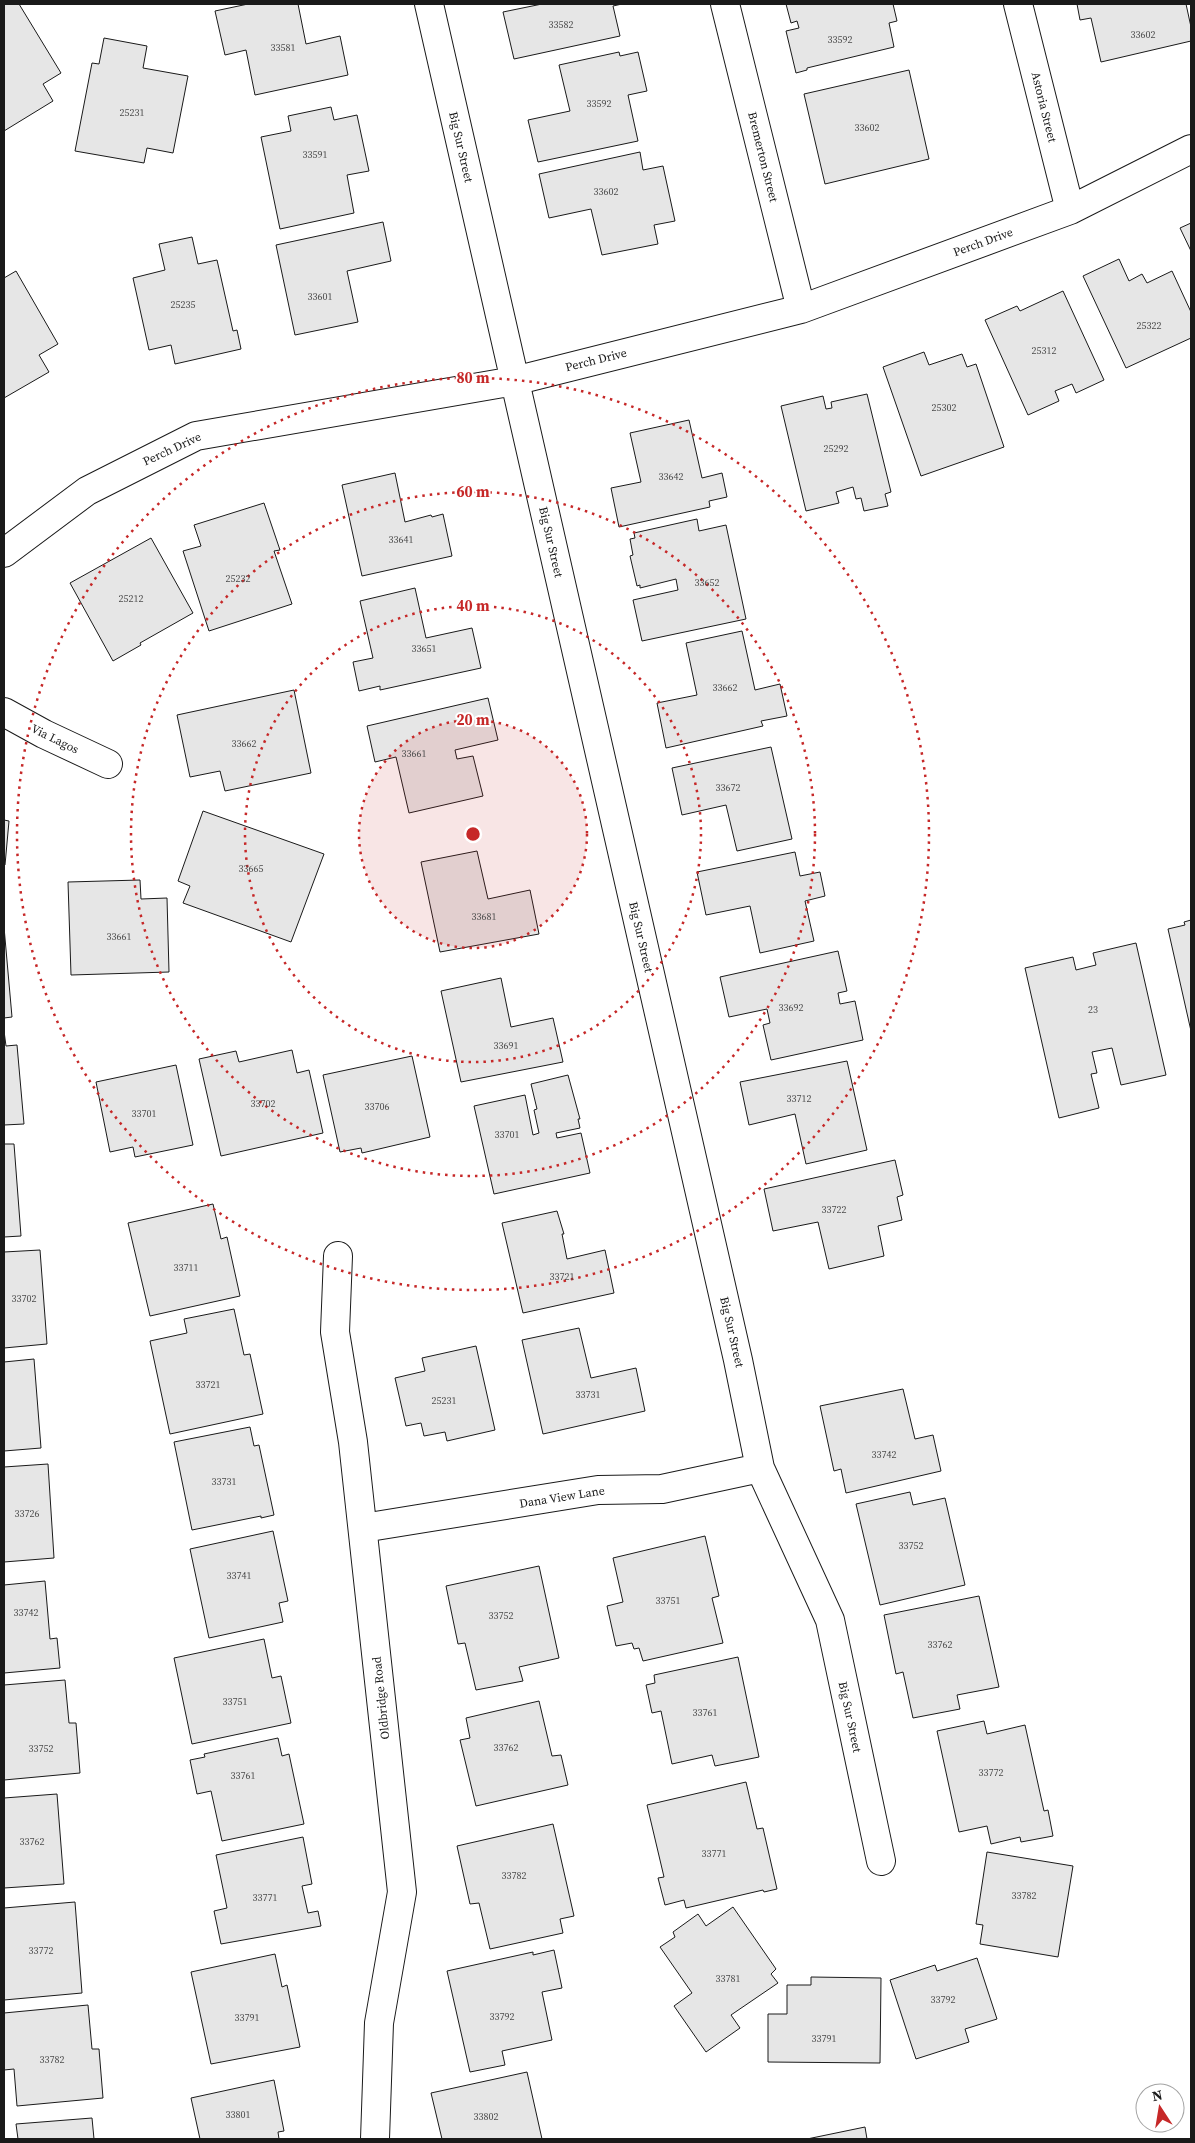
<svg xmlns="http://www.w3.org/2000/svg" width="1195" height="2143" viewBox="0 0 1195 2143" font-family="'Source Serif 4',serif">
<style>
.building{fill:#e6e6e6;stroke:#1a1a1a}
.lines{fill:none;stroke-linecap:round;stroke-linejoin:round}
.minor-casing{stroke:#1a1a1a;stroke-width:30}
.minor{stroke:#fff;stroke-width:28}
.ring{fill:none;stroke:#c62828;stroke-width:2.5;stroke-dasharray:2.5 5}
.labels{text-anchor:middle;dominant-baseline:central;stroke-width:4;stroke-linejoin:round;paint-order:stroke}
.number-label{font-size:10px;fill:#4d4d4d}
.street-label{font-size:12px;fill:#1a1a1a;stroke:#fff}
.centre{fill:#c62828;stroke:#fff;stroke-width:2.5}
.ring-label{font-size:15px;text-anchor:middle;font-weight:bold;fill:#c62828;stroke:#fff;stroke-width:4;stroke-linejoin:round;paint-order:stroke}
</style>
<rect width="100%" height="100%" fill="#fff"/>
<path class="building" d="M4 4H19L61 73 43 84 53 101 4 131Z
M248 4H298L306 44 340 36 348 75 255 95 246 50 225 55 215 11Z
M542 4H622L613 6 620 36 514 59 503 12Z
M786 4H893L897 21 889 23 894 47 807 68V70L796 73 786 31 799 28 797 21 791 23Z
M1077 4H1186L1191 27V41L1101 62 1091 18 1080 20Z
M104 38 147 46 143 68 188 76 173 153 147 148 144 163 75 151 92 63 99 64Z
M619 52 620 56 638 52 647 91 628 95 638 141 538 162 528 120 570 111 559 65Z
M909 70 929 159 825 184 804 94Z
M331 107 334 120 357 115 369 171 347 175 354 213 280 229 261 137 291 131 288 116Z
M640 152 643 170 663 166 675 221 654 225 658 244 602 255 591 209 549 218 539 174Z
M383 222 391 261 347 271 358 322 295 335 276 245Z
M1191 223V251L1180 228Z
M192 237 198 264 217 260 233 331 237 330 241 349 175 364 171 345 149 350 133 278 165 270 159 244Z
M1119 259 1129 281 1142 274 1147 283 1172 271 1191 312V338L1126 368 1083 276Z
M16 271 58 344 39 355 49 372 4 398V278Z
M1063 291 1104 380 1076 393 1072 384 1055 391 1059 401 1028 415 985 320 1017 306 1020 311Z
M924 352 929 365 962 354 967 367 976 364 1004 447 921 476 883 367Z
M867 394 891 492 885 494 888 506 864 511 861 498 856 499 853 487 836 492 839 503 806 511 781 406 823 396 826 409 832 408 831 402Z
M689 420 702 478 722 473 727 497 709 501 710 507 619 527 611 488 641 482 630 433Z
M395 473 405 522 431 515 432 517 443 514 452 556 362 576 342 485Z
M264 503 280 550 274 551 292 604 209 631 183 551 201 546 194 525Z
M697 519 699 531 726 525 746 619 642 641 633 600 678 590 676 579 640 588V585L637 586 630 556 633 555 630 539 635 538 634 533Z
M151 538 193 613 140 643 141 645 113 661 70 583Z
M415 588 426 638 472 628 481 668 380 690V686L359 691 353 662 373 658 360 601Z
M742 631 755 690 780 684 787 716 761 721 763 726 666 748 657 703 697 695 686 643Z
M294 690 311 773 225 791 220 771 190 777 177 715Z
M488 698 498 740 455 750 457 759 473 756 483 796 409 813 396 757 375 762 367 726Z
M771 747 792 839 737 851 726 805 682 815 672 768Z
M203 811 324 854 291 942 183 903 190 886 178 881Z
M4 820 9 821 5 865H4Z
M477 851 488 899 530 890 539 934 440 952 421 862Z
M795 852 800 876 820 872 825 896 805 901 814 941 760 953 750 906 706 915 697 872Z
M140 880 141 899 167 898 169 972 71 975 68 882Z
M1191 920V1031L1168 929 1185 925 1184 922Z
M4 927 12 1017 4 1018Z
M1136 943 1166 1075 1121 1085 1112 1048 1092 1052 1097 1073 1091 1074 1099 1108 1059 1118 1025 968 1073 957 1076 970 1096 965 1093 953Z
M838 951 847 991 838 993 840 1004 855 1001 863 1040 771 1060 763 1025 770 1023 767 1009 729 1017 720 977Z
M501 978 511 1027 553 1018 563 1062 461 1082 441 991Z
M4 1031 6 1046 17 1045 24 1124 4 1125Z
M292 1050 297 1073 309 1070 323 1133 221 1156 199 1059 236 1051 239 1062Z
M412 1056 430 1137 362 1153 361 1148 340 1152 323 1075Z
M847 1061 867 1150 806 1164 795 1114 749 1125 740 1082Z
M176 1065 193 1145 135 1157 133 1147 110 1152 96 1082Z
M568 1075 580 1119H578L580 1128 556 1133 557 1138 581 1133 590 1173 494 1194 474 1106 525 1095 533 1135 539 1133 534 1110 537 1109 531 1084Z
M4 1144H14L21 1236 4 1237Z
M895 1160 903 1195 897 1197 902 1220 878 1226 884 1256 829 1269 818 1222 773 1231 764 1189Z
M213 1204 221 1239 227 1237 240 1296 150 1316 128 1223Z
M557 1211 564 1234H562L567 1259 605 1250 614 1293 523 1313 502 1223Z
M40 1250 47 1344 4 1348V1252Z
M234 1309 244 1355 250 1354 263 1414 170 1434 150 1341 187 1333 184 1319Z
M579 1328 591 1378 636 1368 645 1411 543 1434 522 1340Z
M476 1346 495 1430 447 1441 445 1432 424 1436 421 1423 406 1426 395 1378 425 1371 422 1358Z
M34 1359 41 1448 4 1451V1362Z
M903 1389 915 1439 933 1435 941 1471 846 1493 841 1469 834 1471 820 1406Z
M250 1427 254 1446 259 1445 274 1515 261 1518V1516L192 1530 174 1442Z
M48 1464 54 1558 4 1562V1467Z
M910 1492 913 1505 945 1498 965 1585 880 1605 856 1504Z
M273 1531 288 1601 279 1603 283 1622 209 1638 190 1549Z
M705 1536 719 1596 712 1598 723 1643 643 1661 639 1648 634 1649 632 1643 616 1646 607 1606 623 1602 613 1558Z
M539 1566 559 1658 519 1667 523 1681 476 1690 465 1643 458 1644 446 1586Z
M45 1581 50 1639 57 1638 60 1668 4 1673V1585Z
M979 1596 999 1687 957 1695 960 1709 913 1718 903 1672 896 1674 884 1615Z
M264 1639 272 1678 281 1676 291 1723 192 1744 174 1658Z
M738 1657 759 1757 715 1766 712 1755 672 1764 661 1711 652 1713 646 1685 655 1683 654 1675Z
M65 1680 69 1723H76L80 1773 4 1780V1685Z
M539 1701 552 1756 561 1755 568 1785 476 1806 460 1740 470 1738 466 1718Z
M984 1721 987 1734 1025 1725 1044 1811 1048 1810 1053 1836 1021 1842 1020 1837 991 1844 987 1826 959 1832 937 1731Z
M278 1738 282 1756 289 1754 304 1824 222 1841 211 1791 197 1794 190 1760 205 1757 204 1754Z
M746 1782 757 1829 763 1828 777 1889 764 1892 763 1890 686 1908 684 1900 665 1905 658 1878 664 1877 647 1805Z
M57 1794 64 1884 4 1888V1798Z
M553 1824 574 1916 560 1919 563 1933 490 1949 479 1903 470 1904 457 1846Z
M303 1837 312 1884 302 1886 308 1913 318 1911 321 1926 221 1944 214 1911 227 1908 216 1855Z
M987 1852 1073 1866 1058 1957 980 1944 983 1925 976 1924Z
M75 1902 82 1993 4 2000V1908Z
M733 1907 776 1969 771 1974 778 1983 731 2015 740 2028 706 2052 674 2006 692 1993 660 1947 675 1937 673 1932 698 1914 706 1926Z
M554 1950 562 1988 542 1992 552 2040 502 2051 505 2065 470 2072 447 1971 533 1952V1955Z
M275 1954 282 1987 287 1985 300 2047 211 2064 191 1972Z
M977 1958 997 2019 965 2029 969 2042 916 2059 890 1980 935 1965 937 1971Z
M811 1977 881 1978 880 2063 768 2062V2014H787V1985H811Z
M88 2005 92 2049H99L103 2098 17 2106 14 2069 4 2070V2013Z
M527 2072 542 2139H442L431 2093Z
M274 2080 284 2131 278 2132 279 2139H200L191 2098Z
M92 2118 94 2139H18L16 2124Z
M865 2127 867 2139H807Z"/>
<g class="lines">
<defs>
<path id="minor" d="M429 4 738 1360 760 1468 830 1620 881 1861
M725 4 801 309
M1018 4 1070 210
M4 553 87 491 196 436 514 381 801 309 1070 210 1191 149
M4 712 44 734 108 764
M338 1256 335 1332 353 1442 402 1892 379 2023 375 2139
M363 1528 598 1490 662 1489 760 1468"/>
</defs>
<use href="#minor" class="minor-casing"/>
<use href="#minor" class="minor"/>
</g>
<circle cx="473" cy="834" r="114" fill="#c62828" fill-opacity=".12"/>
<g class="ring">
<circle cx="473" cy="834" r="114"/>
<circle cx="473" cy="834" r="228"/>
<circle cx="473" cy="834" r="342"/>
<circle cx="473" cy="834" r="456"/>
</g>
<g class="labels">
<g class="number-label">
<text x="561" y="24">33582</text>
<text x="1143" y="34">33602</text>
<text x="840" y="39">33592</text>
<text x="283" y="47">33581</text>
<text x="599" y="103">33592</text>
<text x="132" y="112">25231</text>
<text x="867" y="127">33602</text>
<text x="315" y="154">33591</text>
<text x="606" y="191">33602</text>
<text x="320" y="296">33601</text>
<text x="183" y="304">25235</text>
<text x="1149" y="325">25322</text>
<text x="1044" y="350">25312</text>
<text x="944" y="407">25302</text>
<text x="836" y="448">25292</text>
<text x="671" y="476">33642</text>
<text x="401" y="539">33641</text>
<text x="238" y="578">25232</text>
<text x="707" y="582">33652</text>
<text x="131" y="598">25212</text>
<text x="424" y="648">33651</text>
<text x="725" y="687">33662</text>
<text x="244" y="743">33662</text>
<text x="414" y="753">33661</text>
<text x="728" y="787">33672</text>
<text x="251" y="868">33665</text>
<text x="484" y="916">33681</text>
<text x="119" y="936">33661</text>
<text x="791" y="1007">33692</text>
<text x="1093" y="1009">23</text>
<text x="506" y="1045">33691</text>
<text x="799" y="1098">33712</text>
<text x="263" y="1103">33702</text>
<text x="377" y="1106">33706</text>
<text x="144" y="1113">33701</text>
<text x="507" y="1134">33701</text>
<text x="834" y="1209">33722</text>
<text x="186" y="1267">33711</text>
<text x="562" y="1276">33721</text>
<text x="24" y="1298">33702</text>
<text x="208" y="1384">33721</text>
<text x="588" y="1394">33731</text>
<text x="444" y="1400">25231</text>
<text x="884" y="1454">33742</text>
<text x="224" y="1481">33731</text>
<text x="27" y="1513">33726</text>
<text x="911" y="1545">33752</text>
<text x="239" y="1575">33741</text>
<text x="668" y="1600">33751</text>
<text x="26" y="1612">33742</text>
<text x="501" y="1615">33752</text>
<text x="940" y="1644">33762</text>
<text x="235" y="1701">33751</text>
<text x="705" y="1712">33761</text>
<text x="506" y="1747">33762</text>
<text x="41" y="1748">33752</text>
<text x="991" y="1772">33772</text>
<text x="243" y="1775">33761</text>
<text x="32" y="1841">33762</text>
<text x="714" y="1853">33771</text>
<text x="514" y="1875">33782</text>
<text x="1024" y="1895">33782</text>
<text x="265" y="1897">33771</text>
<text x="41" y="1950">33772</text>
<text x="728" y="1978">33781</text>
<text x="943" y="1999">33792</text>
<text x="502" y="2016">33792</text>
<text x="247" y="2017">33791</text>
<text x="824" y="2038">33791</text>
<text x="52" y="2059">33782</text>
<text x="238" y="2114">33801</text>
<text x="486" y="2116">33802</text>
</g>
<g class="street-label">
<text transform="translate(1044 107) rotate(76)">Astoria Street</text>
<text transform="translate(461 147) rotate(77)">Big Sur Street</text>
<text transform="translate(763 157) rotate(76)">Bremerton Street</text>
<text transform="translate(983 242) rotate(-20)">Perch Drive</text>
<text transform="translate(596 360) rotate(-14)">Perch Drive</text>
<text transform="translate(172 449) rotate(-25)">Perch Drive</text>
<text transform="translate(551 542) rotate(77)">Big Sur Street</text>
<text transform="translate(55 739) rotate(26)">Via Lagos</text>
<text transform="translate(641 937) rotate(77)">Big Sur Street</text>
<text transform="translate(732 1332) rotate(77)">Big Sur Street</text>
<text transform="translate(562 1497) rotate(-9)">Dana View Lane</text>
<text transform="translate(381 1698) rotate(-96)">Oldbridge Road</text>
<text transform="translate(850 1717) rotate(78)">Big Sur Street</text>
</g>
</g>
<circle cx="473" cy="834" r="8" class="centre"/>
<g class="ring-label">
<text x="473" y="383">80 m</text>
<text x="473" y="497">60 m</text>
<text x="473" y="611">40 m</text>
<text x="473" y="725">20 m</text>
</g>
<rect width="1195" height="2143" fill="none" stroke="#1a1a1a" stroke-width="10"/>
<g transform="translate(1160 2108) rotate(348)"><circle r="24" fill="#ffffff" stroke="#a3a3a3"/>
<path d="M0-4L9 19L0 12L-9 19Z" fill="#c62828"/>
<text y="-8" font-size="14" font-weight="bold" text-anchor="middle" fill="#1a1a1a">N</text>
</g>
</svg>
